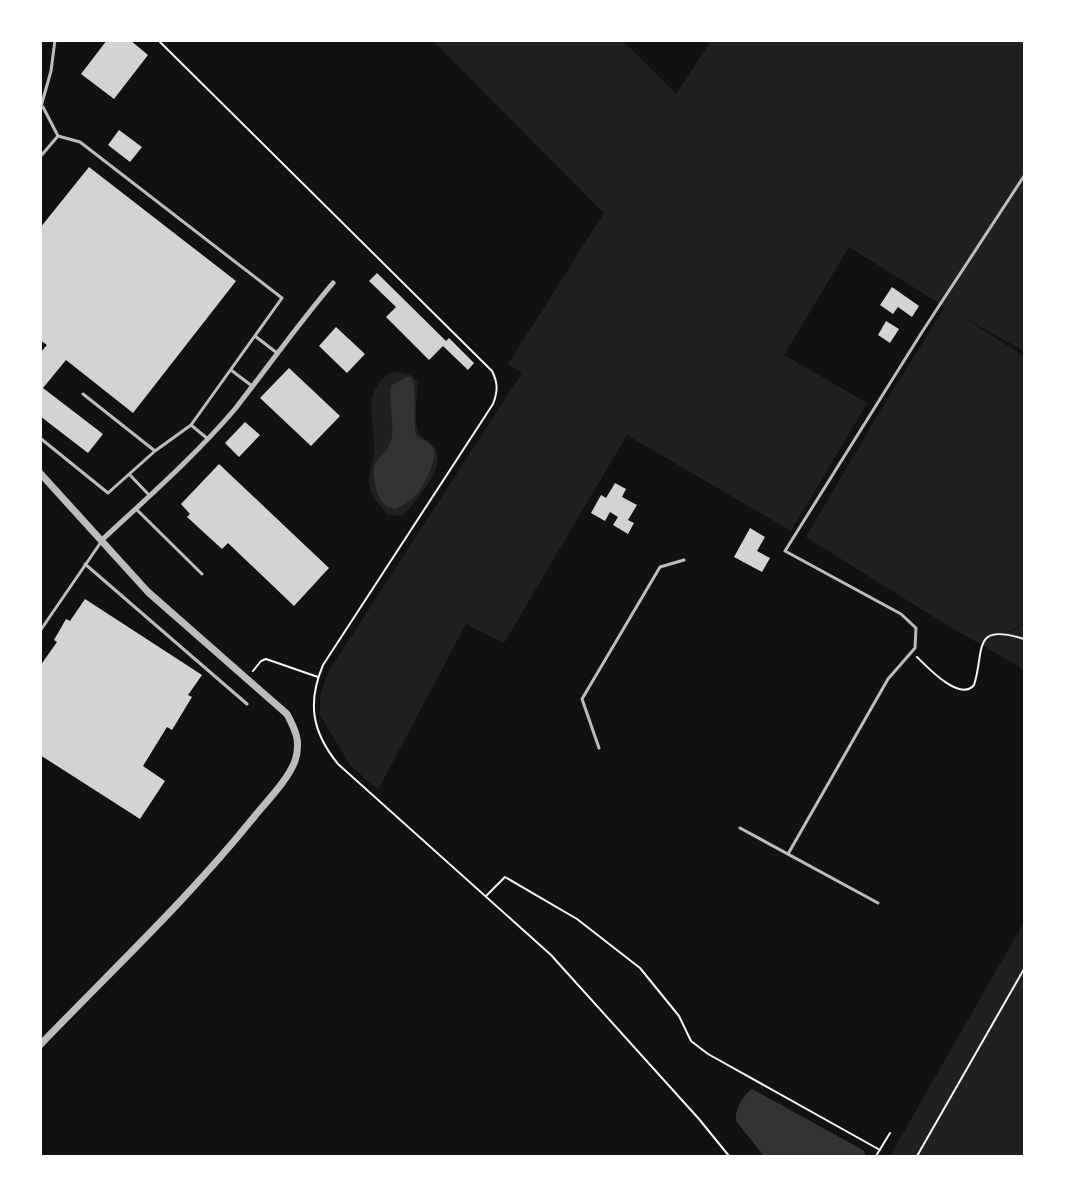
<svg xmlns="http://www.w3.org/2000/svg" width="1065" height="1197" viewBox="0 0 1065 1197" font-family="'Nunito Sans',sans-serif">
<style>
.green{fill:#202020}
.water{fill:#333}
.building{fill:#d3d3d3}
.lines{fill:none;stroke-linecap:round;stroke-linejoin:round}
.path{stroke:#f5f5f5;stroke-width:2}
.service{stroke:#bcbcbc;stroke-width:3}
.minor{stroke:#bcbcbc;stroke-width:5}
.tertiary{stroke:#bcbcbc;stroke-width:7}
</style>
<rect width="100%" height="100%" fill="#111"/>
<path class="green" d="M433 41H623L676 94 711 41H1024V351L961 316 1024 356V624L980 644 942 622 806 537 880 411 945 307 849 247 784 355 867 403 791 531 627 435 504 643 466 624 378 790 350 765 320 715V697L327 674 522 373 508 364 604 213Z
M392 372C404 372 413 373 418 384 417 395 414 421 418 431 422 440 433 442 437 452 443 471 415 503 402 516L388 515C382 507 372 498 370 489 366 476 373 465 374 452 376 422 359 391 392 372Z
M1024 625V670L981 644Z
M1024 922V1156H890Z"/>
<path class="water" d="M407 377H411C418 388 412 420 416 436 423 440 430 441 434 450 437 458 424 486 418 493 412 500 403 506 395 509 392 508 388 508 386 506 377 500 370 472 376 463 383 452 390 451 392 436 394 418 388 402 391 385Z
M752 1089 863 1150 866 1155 865 1156H764L736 1121C734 1110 743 1095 752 1089Z"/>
<path class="building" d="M107 40H130L148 55 114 99 81 74Z
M119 130 142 147 130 162 108 145Z
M89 167 236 281 133 413 66 360 43 388 103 434 88 453 40 416V353L47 345 40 340V228Z
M377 273 446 341 449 338 474 363 468 370 443 346 429 360 386 317 396 307 369 281Z
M892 287 919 306 912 317 898 307 893 314 880 305Z
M886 321 899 329 890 343 878 335Z
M336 327 365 354 347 373 319 346Z
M289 368 340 416 311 446 260 398Z
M245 422 260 435 239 457 225 443Z
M219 464 329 568 294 606 228 543 222 549 187 517 190 514 181 504Z
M615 483 626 489 622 497 637 505 628 520 634 523 628 534 613 525 618 517 610 512 605 521 591 513 601 495 606 498Z
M750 528 765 537 757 551 770 558 762 572 734 557Z
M85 599 202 675 188 695 192 697 172 730 167 727 143 766 165 781 140 819 40 755V666L57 642 54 640 66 619 70 621Z"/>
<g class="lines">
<path class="path" d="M158 40 492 371C498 383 498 391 493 404L323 665C307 703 312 732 338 764L551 955 699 1119 729 1156
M1024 630V640
M917 657C928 668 960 702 974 685 985 651 971 622 1024 639
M253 671 261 661 266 659 318 677
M486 896 505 877 577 919 640 968 679 1016 691 1041 708 1054 880 1150
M876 1156 890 1133
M917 1156 1024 969"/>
<path class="service" d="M40 110 51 71 55 40
M40 157 58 136 43 107
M255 336 277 353
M231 370 252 386
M83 394 155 451
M191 425 208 439
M40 438 108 493 155 451 191 425 282 298 80 142 58 136
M129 474 149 495
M136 509 202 574
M85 564 247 704
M40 631 101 542
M599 748 582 699 660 567 684 560
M740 828 878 903
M788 854 888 679 915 648 916 628 901 614 785 551 922 332 1024 176"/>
<path class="minor" d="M102 540C147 498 195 456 235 409 268 367 299 323 333 283"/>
<path class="tertiary" d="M40 473 148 592 287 714C296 731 301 742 295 761 288 780 266 802 254 817 189 898 112 970 40 1045"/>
</g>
<rect width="1065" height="1197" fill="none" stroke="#ffffff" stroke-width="84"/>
</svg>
